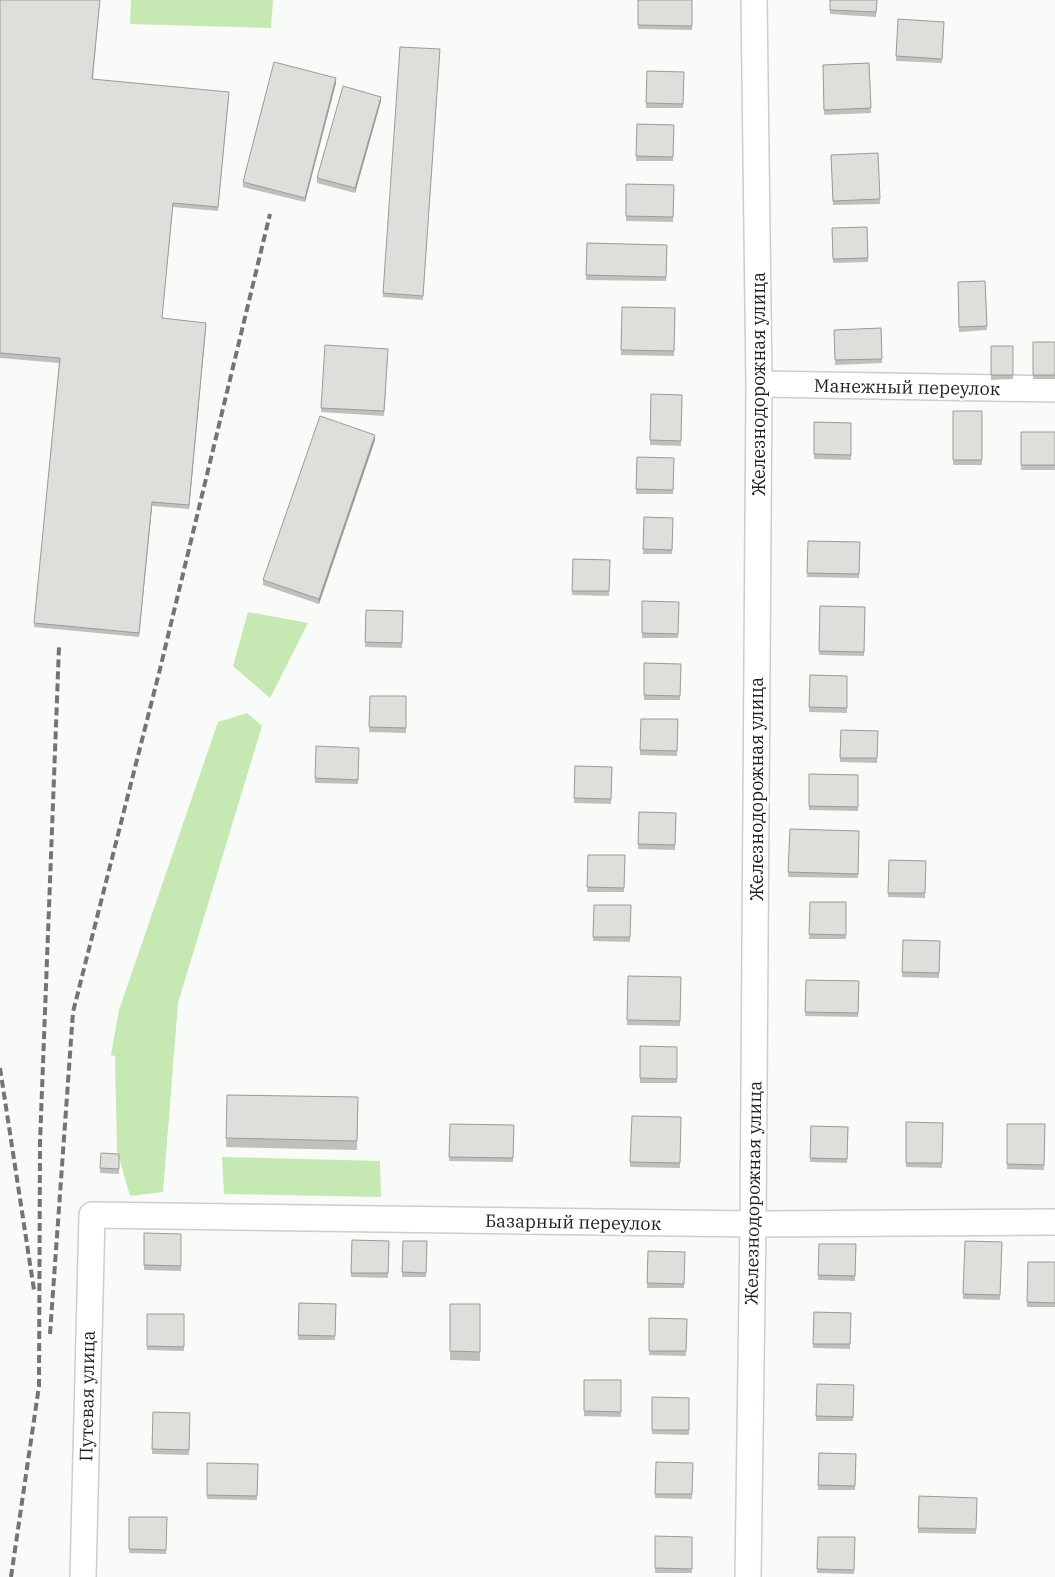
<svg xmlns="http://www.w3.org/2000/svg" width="1055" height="1577" viewBox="0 0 1055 1577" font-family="'IBM Plex Serif',serif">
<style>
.green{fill:#c6e8b3}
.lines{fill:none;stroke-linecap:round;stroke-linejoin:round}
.minor-casing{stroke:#cbceca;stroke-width:28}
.minor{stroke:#fff;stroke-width:25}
.rail{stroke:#737572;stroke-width:4;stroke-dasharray:8 4;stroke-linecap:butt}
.wall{fill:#bdc0bb}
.shaded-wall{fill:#9a9c99}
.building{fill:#dcdfda;stroke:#9a9c99}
.labels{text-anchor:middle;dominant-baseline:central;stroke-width:5;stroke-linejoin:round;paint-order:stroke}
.street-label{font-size:18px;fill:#1e1f1d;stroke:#fff}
</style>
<rect width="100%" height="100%" fill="#f8fbf7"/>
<path class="green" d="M131 0H273L271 28 130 24Z
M248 612 308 623 270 698 233 666Z
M247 713 262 726 178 1003 163 1192 130 1196 117 1150 115 1056 111 1055 119 1010 218 722Z
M222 1157 380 1161 381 1197 224 1194Z"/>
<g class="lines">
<defs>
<path id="minor" d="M759 384 1055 389
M83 1577 92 1215 753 1224 1055 1222
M748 1577 753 1224 759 384 754 0"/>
</defs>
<use href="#minor" class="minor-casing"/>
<use href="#minor" class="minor"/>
<path class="rail" d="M0 1068 34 1290
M50 1334 73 1012 160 669 270 214
M11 1577 39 1386 40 1142 59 647"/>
</g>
<path class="wall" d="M0 0H100L93 79 229 96 218 211 173 207 162 318 206 327 189 509 152 506 139 637 34 627 59 363 0 358Z
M638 0H692V30L638 29Z
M830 0H877L876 17 830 14Z
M898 19 944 22 942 63 896 61Z
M440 49 423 300 383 297V293Z
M869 63 871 113 824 115 823 65Z
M647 71 684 72 683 108H646Z
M336 83 305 202 243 187V182Z
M381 101 355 193 317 183V178Z
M637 124 674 125 673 161H636Z
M878 153 880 204 833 205 831 155Z
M626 184 674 185 673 222 626 221Z
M867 227 868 262 833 263 832 228Z
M587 243 667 245 666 281 586 280Z
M985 281 987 330 959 332 958 282Z
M622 307 675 308 674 356 621 355Z
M881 328 882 363 835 365 834 330Z
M1033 342H1055V379H1033Z
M991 346H1013V379L991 380Z
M388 354 384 416 321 412V408Z
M651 394 682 395 681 446 650 445Z
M953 411H982V465H953Z
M814 422 851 423V460L814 459Z
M1021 432H1055V470H1021Z
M375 440 319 604 263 585V580Z
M637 457 674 458 673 494H636Z
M644 517 673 518 672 554H643Z
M808 541 860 542 859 578 807 577Z
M573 559 610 560 609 596 572 595Z
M642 601 679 602 678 638H642Z
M820 606 865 607 864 656 819 655Z
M366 610 403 611 402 648 365 647Z
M644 663 681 664 680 700H644Z
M810 675 847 676V713L809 712Z
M370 696H406V733L369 732Z
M678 719 677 756 640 755V750Z
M841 730 878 731 877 763 840 762Z
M359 748 358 784 315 783V778Z
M575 766 612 767 611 804 574 803Z
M809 774 858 775V811L809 810Z
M639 812 676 813 675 850 638 849Z
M790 829 859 831 858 878 788 877Z
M588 855H625L624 892H587Z
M889 860 926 861 925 898 888 897Z
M810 902H846V939H809Z
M594 905H631L630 942 593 941Z
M903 940 940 941 939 978 902 977Z
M628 976 681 977 680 1026 627 1025Z
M806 980 859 981 858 1017 805 1016Z
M640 1046 677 1047V1083H640Z
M227 1095 358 1097 357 1150 226 1147Z
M632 1116 681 1117 680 1168 630 1167Z
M906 1122 943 1123 942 1168 906 1167Z
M450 1124 514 1125 513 1162 449 1161Z
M1007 1124H1045L1044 1170 1007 1169Z
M811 1126 848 1127 847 1163 810 1162Z
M101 1153 119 1154V1174L100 1173Z
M181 1234V1271L144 1270V1265Z
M352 1240 389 1241 388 1278 351 1277Z
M403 1241H427L426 1277H402Z
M965 1241 1002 1242 1000 1300 963 1299Z
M819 1244H856L855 1281 818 1280Z
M648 1251 685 1252 684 1288H647Z
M1028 1262H1055V1307H1027Z
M299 1303 336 1304 335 1340H298Z
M450 1304H480V1361L450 1360Z
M814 1312 851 1313 850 1349 813 1348Z
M147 1314H184V1351L147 1350Z
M649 1318 687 1319 686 1356 649 1355Z
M621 1380V1417L584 1416V1411Z
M817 1384 854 1385 853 1421H816Z
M652 1397 689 1398V1435L652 1434Z
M153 1412 190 1413 189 1455 152 1454Z
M819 1453 856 1454 855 1490H818Z
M656 1462 693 1463 692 1499 655 1498Z
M207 1463 258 1464 257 1500 207 1499Z
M919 1496 977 1498 976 1534 918 1533Z
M129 1517H167L166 1554 129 1553Z
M655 1536 692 1537V1573H655Z
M818 1537H855L854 1574 817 1573Z"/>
<path class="shaded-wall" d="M336 78V83L305 202V198Z
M381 97V101L355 193V188Z
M206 323V327L189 509V505Z
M375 435V440L319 604V599Z
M152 502V506L139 637V633Z"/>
<path class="building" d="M0 0H100L92 79 229 92 218 207 173 203 162 318 206 323 189 505 152 502 139 633 34 623 60 358 0 353Z
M638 0H692V26L638 25Z
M830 0H877L876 12 830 10Z
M898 19 944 22 942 59 896 56Z
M400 47 440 49 423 296 383 293Z
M274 62 336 78 305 198 243 182Z
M869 63 871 108 824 110 823 65Z
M647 71 684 72 683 104 646 103Z
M343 86 381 97 355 188 317 178Z
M637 124 674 125 673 157 636 156Z
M878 153 880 199 833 201 831 155Z
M626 184 674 185 673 217 626 216Z
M867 227 868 258 833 259 832 228Z
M587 243 667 245 666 277 586 275Z
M985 281 987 326 959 327 958 282Z
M622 307 675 308 674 351 621 350Z
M881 328 882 359 835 360 834 330Z
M1033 342H1055V375H1033Z
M325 345 388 349 384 411 321 408Z
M991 346H1013V375H991Z
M651 394 682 395 681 441 650 440Z
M953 411H982V460H953Z
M320 416 375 435 319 599 263 580Z
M814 422 851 423V455L814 454Z
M1021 432H1055V465H1021Z
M637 457 674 458 673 490 636 489Z
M644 517 673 518 672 550 643 549Z
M808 541 860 542 859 574 807 573Z
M573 559 610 560 609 591H572Z
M642 601 679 602 678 634 642 633Z
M820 606 865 607 864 652 819 651Z
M366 610 403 611 402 643 365 642Z
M644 663 681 664 680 696 644 695Z
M810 675 847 676V708L809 707Z
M370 696H406V728L369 727Z
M641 719H678L677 751 640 750Z
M841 730 878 731 877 758H840Z
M316 746 359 748 358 780 315 778Z
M575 766 612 767 611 799 574 798Z
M809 774 858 775V807L809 806Z
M639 812 676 813 675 845 638 844Z
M790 829 859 831 858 874 788 872Z
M588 855H625L624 888 587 887Z
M889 860 926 861 925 893H888Z
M810 902H846V935L809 934Z
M594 905H631L630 937H593Z
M903 940 940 941 939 973 902 972Z
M628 976 681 977 680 1021 627 1020Z
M806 980 859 981 858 1013 805 1012Z
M640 1046 677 1047V1079L640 1078Z
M227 1095 358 1097 357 1141 226 1138Z
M632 1116 681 1117 680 1163 630 1162Z
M906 1122 943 1123 942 1163H906Z
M450 1124 514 1125 513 1158 449 1157Z
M1007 1124H1045L1044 1165 1007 1164Z
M811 1126 848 1127 847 1159 810 1158Z
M101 1153 119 1154V1169L100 1168Z
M144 1233 181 1234V1266L144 1265Z
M352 1240 389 1241 388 1273H351Z
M403 1241H427L426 1273 402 1272Z
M965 1241 1002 1242 1000 1295 963 1294Z
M819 1244H856L855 1276 818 1275Z
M648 1251 685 1252 684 1284 647 1283Z
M1028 1262H1055V1303L1027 1302Z
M299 1303 336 1304 335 1336 298 1335Z
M450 1304H480V1352L450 1351Z
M814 1312 851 1313 850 1344H813Z
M147 1314H184V1347L147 1346Z
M649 1318 687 1319 686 1351H649Z
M584 1380H621V1412L584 1411Z
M817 1384 854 1385 853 1417 816 1416Z
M652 1397 689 1398V1430H652Z
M153 1412 190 1413 189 1450 152 1449Z
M819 1453 856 1454 855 1486 818 1485Z
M656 1462 693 1463 692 1494H655Z
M207 1463 258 1464 257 1496 207 1495Z
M919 1496 977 1498 976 1529 918 1528Z
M129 1517H167L166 1550 129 1549Z
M655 1536 692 1537V1569L655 1568Z
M818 1537H855L854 1570 817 1569Z"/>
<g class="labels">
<g class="street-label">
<text transform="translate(758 384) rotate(-90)">Железнодорожная улица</text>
<text transform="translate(907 387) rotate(1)">Манежный переулок</text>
<text transform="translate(756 789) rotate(-90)">Железнодорожная улица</text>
<text transform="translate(753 1193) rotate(-89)">Железнодорожная улица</text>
<text transform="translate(573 1222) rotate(1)">Базарный переулок</text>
<text transform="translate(87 1396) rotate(-89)">Путевая улица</text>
</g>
</g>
</svg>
